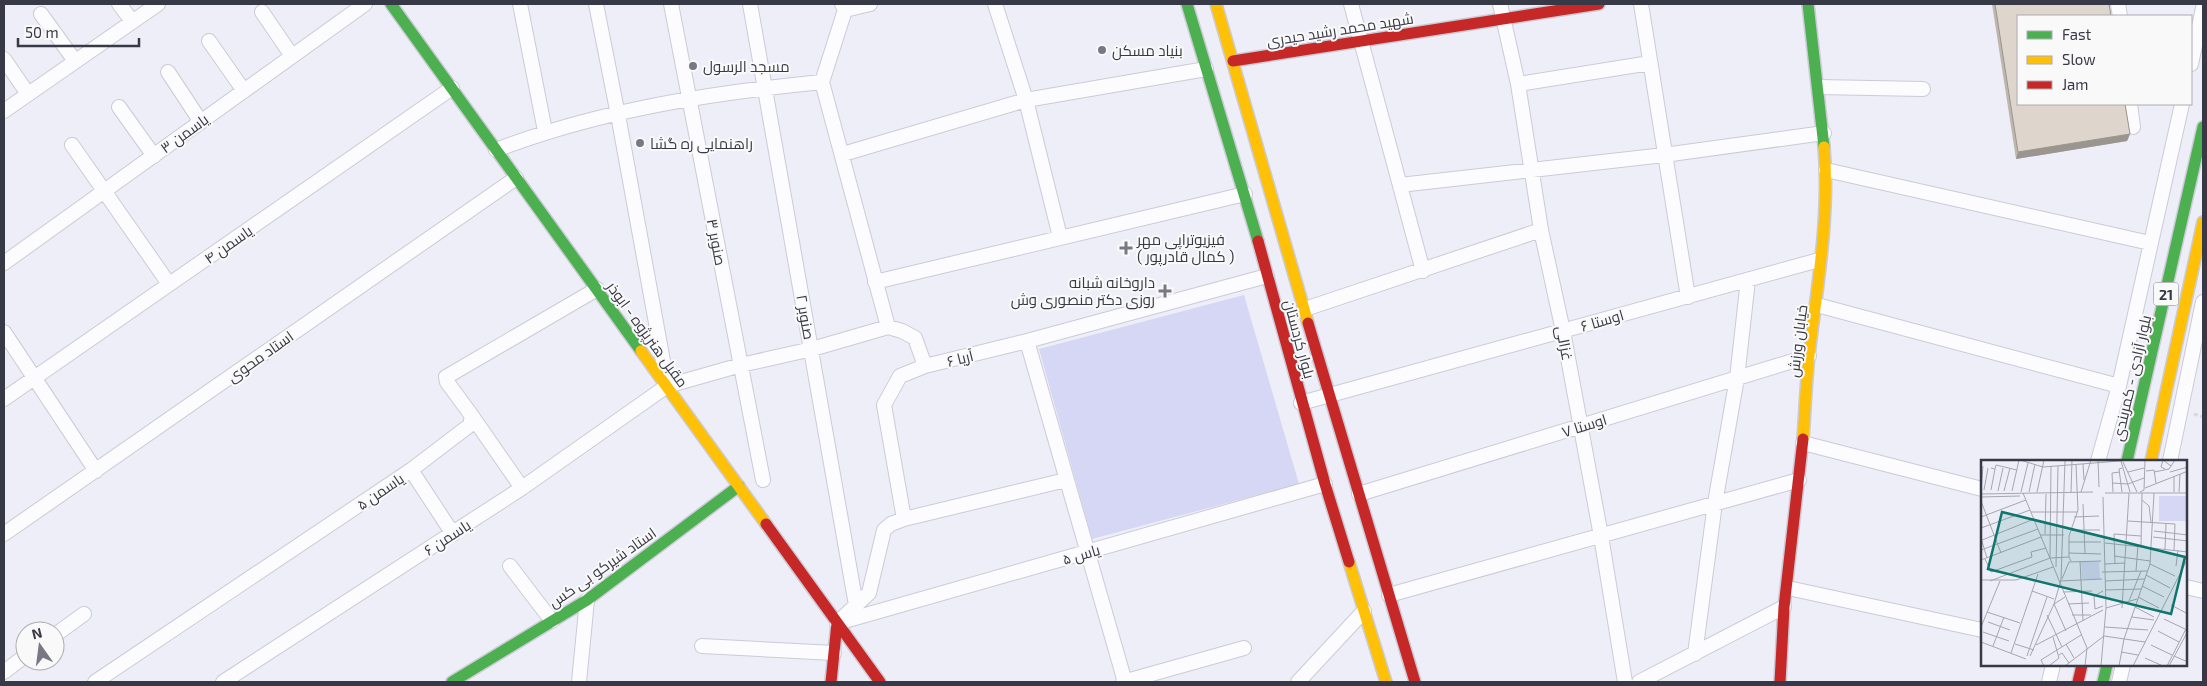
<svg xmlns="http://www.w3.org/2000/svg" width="2207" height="686" viewBox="0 0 2207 686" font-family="'Exo 2',Cairo,sans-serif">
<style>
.green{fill:#d6d7f5}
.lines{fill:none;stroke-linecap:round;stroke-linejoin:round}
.street-casing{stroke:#cbcbd6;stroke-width:16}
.fast-casing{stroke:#cbcbd6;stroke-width:14}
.slow-casing{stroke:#cbcbd6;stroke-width:14}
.jam-casing{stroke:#cbcbd6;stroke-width:14}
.path{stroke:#d9d9dc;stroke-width:3;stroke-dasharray:4 2.5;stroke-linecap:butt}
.street{stroke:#fcfcfe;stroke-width:14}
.fast{stroke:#4caf50;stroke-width:11}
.slow{stroke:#ffc107;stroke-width:11}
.jam{stroke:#c62828;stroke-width:11}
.wall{fill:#bfb7af}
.shaded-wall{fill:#9b958f}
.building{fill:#ded5cc;stroke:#9b958f}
.poi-dot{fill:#787885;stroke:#f9f9f9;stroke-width:2}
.labels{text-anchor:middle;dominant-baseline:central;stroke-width:4;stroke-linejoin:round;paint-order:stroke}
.shield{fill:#f9f9f9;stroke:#72737c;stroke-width:1}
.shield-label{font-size:14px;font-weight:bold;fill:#383946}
.street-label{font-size:15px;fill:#383946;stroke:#f9f9f9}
.poi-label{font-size:15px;fill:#383946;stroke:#f9f9f9;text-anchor:start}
.inset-road{fill:none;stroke:#a5a6b1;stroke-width:1}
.view{fill:#0f766e;fill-opacity:0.15;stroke:#0f766e;stroke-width:2.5}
.inset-edge{fill:none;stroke:#383946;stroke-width:2.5}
</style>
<rect width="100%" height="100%" fill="#eeeef9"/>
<path class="green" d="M1244 295 1299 484 1092 539 1039 349Z"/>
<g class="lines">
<defs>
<path id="street" d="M119 4 132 21
M520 4 545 131
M596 4 618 115 667 383
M671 4 763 480
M750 4 856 605 837 623
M842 4 845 10 822 82 888 327
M995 4 1026 100 1060 237
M1351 4 1423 271
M1500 4 1518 84 1541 230 1563 331 1601 536 1625 682
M1641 4 1688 297
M2118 4 2120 16
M845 10 870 4
M262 12 292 56
M41 14 75 61
M209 41 244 91
M4 59 28 94
M2191 64 2203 8
M168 72 201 122
M1518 84 1650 63
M1819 87 1923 89
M2130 104 2133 127
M119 107 154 156
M4 111 158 4
M72 145 169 284
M496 150C600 110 711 93 822 82
M843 154 1026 100 1206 69
M1826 170 2150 243
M1400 185 1664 155 1824 133
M4 263 365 4
M875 282 1245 194
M1817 305 2119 386
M1305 309 1541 230
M4 332 96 471
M1027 341 1125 682
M4 399 452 88
M1301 403 1819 260
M472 416 522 488
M1803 443 1982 489
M2098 461 2119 386 2182 104
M2170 461 2203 302
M411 470 453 534
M1359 494 1809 356
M904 519 1066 480
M4 534 516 178
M510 566 552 621
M2186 587 2203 591
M1788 588 1982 630
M1389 595 1799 480
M856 605 869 593 884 530 891 524 904 519 884 405 900 376 925 366 1027 341 1267 276
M841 622 1325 484
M55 635 84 614
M702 646 834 653
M1695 654 1715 503 1737 378 1748 280
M4 672 25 656
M95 682 411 470 470 425 472 416 447 382 446 377 597 289
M223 682 522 488 667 386 741 365 812 349 888 327 902 331 915 338 925 366
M579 682 587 600
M1123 682 1244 648
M1298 682 1364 611
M1639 682 1784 607
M2049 682 2053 665
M2119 682 2123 665"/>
<path id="fast" d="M391 4 641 351
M1187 4 1258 241
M1808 4 1824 147
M2127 461 2203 127
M452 682 587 600 739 486
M2103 682 2107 665"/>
<path id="slow" d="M1216 4 1308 323
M641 351 766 524
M1803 439C1805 411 1806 383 1809 355 1817 288 1830 215 1824 147
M2151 461 2203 222
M1349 562 1386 682"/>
<path id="jam" d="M1233 61 1599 4
M1258 241 1325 484 1349 562
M1308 323 1415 682
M766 524 880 682
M831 682 837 623
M1780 682 1784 607 1803 439
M2078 682 2082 665"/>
</defs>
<use href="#street" class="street-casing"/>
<use href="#fast" class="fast-casing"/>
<use href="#slow" class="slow-casing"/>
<use href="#jam" class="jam-casing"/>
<path class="path" d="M2194 414 2203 417"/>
<use href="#street" class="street"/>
<use href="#fast" class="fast"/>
<use href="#slow" class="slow"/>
<use href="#jam" class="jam"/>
</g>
<path class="wall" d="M1992 4H2109L2130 134 2127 141 2016 159Z"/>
<path class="shaded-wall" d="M2130 134 2127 141 2016 159 2018 152Z"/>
<path class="building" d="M1995 4H2109L2111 16H2018V104H2125L2130 134 2018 152Z"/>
<g class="poi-dot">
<circle cx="1102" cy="50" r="5"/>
<circle cx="693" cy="66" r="5"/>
<circle cx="640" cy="143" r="5"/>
<path d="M1123.5 240.5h5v5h5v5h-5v5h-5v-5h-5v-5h5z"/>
<path d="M1162.5 283.5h5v5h5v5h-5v5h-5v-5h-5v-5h5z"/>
</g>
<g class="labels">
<rect class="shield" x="2153.5" y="282.5" width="25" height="23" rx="4"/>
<g class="shield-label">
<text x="2166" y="294">21</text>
</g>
<g class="street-label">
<text transform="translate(1340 29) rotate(-9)">شهید محمد رشید حیدری</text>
<text transform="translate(184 133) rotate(-36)">یاسمن ۳</text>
<text transform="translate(717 242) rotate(79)">صنوبر ۳</text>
<text transform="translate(228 244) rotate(-35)">یاسمن ۴</text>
<text transform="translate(806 317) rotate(80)">صنوبر ۲</text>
<text transform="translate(1602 320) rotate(-16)">اوستا ۶</text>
<text transform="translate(648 334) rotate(54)">مقبل هنرپژوه - ابوذر</text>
<text transform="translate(1300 339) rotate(75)">بلوار کردستان</text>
<text transform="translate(1797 341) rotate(-83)">خیابان ورزش</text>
<text transform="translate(1565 343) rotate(79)">غزالی</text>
<text transform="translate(260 356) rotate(-35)">استاد محوی</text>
<text transform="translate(960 358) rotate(-14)">آریا ۶</text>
<text transform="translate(2131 378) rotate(-77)">بلوار آزادی - کمربندی</text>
<text transform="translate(1584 425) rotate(-17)">اوستا ۷</text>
<text transform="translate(380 491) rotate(-34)">یاسمن ۵</text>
<text transform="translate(447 537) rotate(-33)">یاسمن ۶</text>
<text transform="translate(1081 554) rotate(-16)">یاس ۵</text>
<text transform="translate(602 567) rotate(-35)">استاد شیرکو بی کس</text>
</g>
<g class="poi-label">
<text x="1112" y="50">بنیاد مسکن</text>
<text x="703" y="66">مسجد الرسول</text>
<text x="650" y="143">راهنمایی ره گشا</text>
<text x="1137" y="239">فیزیوتراپی مهر<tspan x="1137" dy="17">( کمال قادرپور )</tspan></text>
<text x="1155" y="282" text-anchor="end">داروخانه شبانه<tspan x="1155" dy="17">روزی دکتر منصوری وش</tspan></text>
</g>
</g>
<g transform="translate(1981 460)">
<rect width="206" height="206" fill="#eeeef9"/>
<path d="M178 36H206V61H178ZM100 102H118L119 119H101Z" fill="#d6d7f5"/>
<path class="inset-road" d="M39 0 62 7 151 0M117 0 118 27M140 1 149 32M142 2 156 32M102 4 103 20M10 8 14 9 15 5 36 10M141 8 138 9 141 32M184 9 180 7 182 0 190 6M165 11 173 10 175 23M147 12 163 8M173 12 188 9 194 0M189 12 207 7M193 16V32M131 23 147 24 163 18M164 28 207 11M0 30 2 6M3 30 7 8M10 30 14 9M17 31 22 8M23 31 29 8M31 31 38 0M40 32 47 3M48 32 54 4M56 32 63 0M100 32 110 0M132 32 131 13 139 12M159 32 163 30 164 0M198 32 199 14M42 33 106 188 104 206M90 33 91 0M124 33H207M0 34 112 32M0 37 39 36M161 40 168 46 170 62M0 41 20 93M102 44 104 93M50 52H96M0 57 45 40M93 57 118 56M147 61 194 64 193 90M0 68 49 50M91 70H119M173 71 207 75M64 74 65 34M59 75H83M172 77 207 81M0 78 6 98M1 80 53 59M88 82H120M124 83 207 92M160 86 161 33M184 89 185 64M0 90 57 69M88 93 120 94M133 96 169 101M69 97 70 6M88 97V76L97 50 95 5M4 99 10 112 51 97 50 92 65 88M0 100 60 77M99 101 102 161M124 104 144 103M134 104 133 74 160 76M169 104 194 116M195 106 197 90M75 107 77 6M155 111 157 85M121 112 166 111M165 115 189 128M81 119 88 102 120 101M0 120H35L72 107M9 121 69 98 88 97 90 101M79 121 121 119M124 121 164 119M161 126 183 137M124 130 160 129M51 131 73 139M122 131 113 136 114 149 122 146M82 132 111 131M84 137 73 144 85 171M157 137 178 148M148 141 160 111M87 144 108 143M190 145 207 154M154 147 173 157M125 148 156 139M141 148 148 33M6 152 39 163M66 155 81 187M91 155H110M151 157 173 160M183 159 204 169M7 162 29 170M0 167 19 121M124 167 167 170M177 171 198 182M2 172 28 181M0 182 45 199M34 184 53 190M85 184 93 198M55 185 122 150M170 185 191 195M12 186 23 157M140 192 157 195M30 193 57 114M78 195 81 193 88 203M46 196 66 137M49 196 73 144 80 120 84 0M193 196 207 202M164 198 182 206M63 206 60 200 100 175M68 206 78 198 72 177M84 206 123 176 164 182M120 206 125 148 122 37M138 206 143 179 169 104 173 33M152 206 207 98M186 206 207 165M188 206 207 171"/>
<path class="view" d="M21 52 204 97 190 154 7 109Z"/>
<rect width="206" height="206" class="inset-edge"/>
</g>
<rect width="2207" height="686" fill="none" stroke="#383946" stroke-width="10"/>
<rect x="2017" y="15" width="175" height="90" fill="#f9f9f9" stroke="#acacb1"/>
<rect x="2027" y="31" width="25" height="8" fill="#4caf50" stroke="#acacb1"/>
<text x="2062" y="40" font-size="15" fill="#383946">Fast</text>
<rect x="2027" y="56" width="25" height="8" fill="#ffc107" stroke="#acacb1"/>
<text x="2062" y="65" font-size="15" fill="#383946">Slow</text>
<rect x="2027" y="81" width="25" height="8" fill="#c62828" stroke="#acacb1"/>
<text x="2062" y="90" font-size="15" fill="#383946">Jam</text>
<g transform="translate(40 646) rotate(346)"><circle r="24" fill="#f9f9f9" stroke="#acacb1"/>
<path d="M0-4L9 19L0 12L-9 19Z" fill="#787885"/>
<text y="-8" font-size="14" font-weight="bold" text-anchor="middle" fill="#383946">N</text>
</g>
<path d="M18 38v8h121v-8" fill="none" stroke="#383946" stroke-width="2.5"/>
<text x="25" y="38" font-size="15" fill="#383946" stroke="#f9f9f9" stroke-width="4" paint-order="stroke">50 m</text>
</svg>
